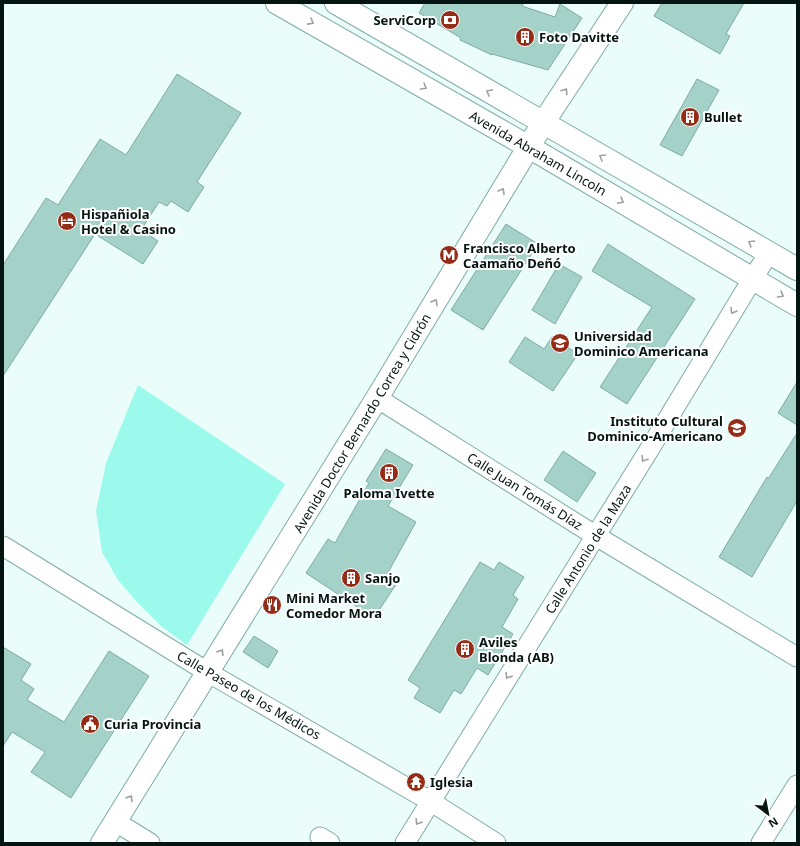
<svg xmlns="http://www.w3.org/2000/svg" width="800" height="846" viewBox="0 0 800 846" font-family="'Noto Sans',sans-serif">
<style>
.green{fill:#9bfaeb}
.building{fill:#a4d1c8;stroke:#80aba4}
.lines{fill:none;stroke-linecap:round;stroke-linejoin:round}
.street-casing{stroke:#80aba4;stroke-width:21}
.secondary-casing{stroke:#80aba4;stroke-width:24}
.street{stroke:#fff;stroke-width:19}
.secondary{stroke:#fff;stroke-width:22}
.oneway{stroke:#9ba1a0}
.labels{text-anchor:middle;dominant-baseline:central;stroke-width:4;stroke-linejoin:round;paint-order:stroke}
.poi-label{font-size:13px;font-weight:bold;fill:#041411;stroke:#fff;text-anchor:start}
.street-label{font-size:13px;fill:#041411;stroke:#fff}
</style>
<rect width="100%" height="100%" fill="#ebfdfa"/>
<path class="green" d="M138 385 285 484 187 645 161 626 136 601 118 580 102 552 96 511 106 463Z"/>
<path class="building" d="M425 3H524L522 6 555 17 560 4 582 18 548 70 492 54V55L460 40 461 38 419 13Z
M662 3H744L726 34 730 36 720 54 654 16Z
M177 74 241 113 197 182 204 187 188 212 171 201 167 206 159 202 141 230 158 241 143 264 95 234 3 376V265L46 198 58 205 100 139 126 155Z
M697 79 719 90 682 156 660 145Z
M506 224 538 244 483 330 451 310Z
M608 244 695 299 627 404 600 387 652 307 592 271Z
M559 264 582 277 555 324 532 310Z
M525 337 544 349 552 337 578 354 553 391 509 362Z
M797 382V425L778 413Z
M797 433V501L752 577 719 557 767 477 768 479Z
M386 449 413 465 388 506 416 522 386 576 397 583 374 618 306 573 328 539 335 543 369 483 366 481Z
M563 451 596 473 577 502 544 480Z
M480 562 494 570 499 562 524 577 513 595 518 599 502 627 513 634 488 675 477 668 461 694 454 690 440 713 414 698 420 688 408 680Z
M254 636 278 651 268 668 243 652Z
M3 647 31 664 21 680 34 689 27 700 64 722 109 651 149 676 71 798 31 772 45 752 12 732 3 746Z"/>
<g class="lines">
<defs>
<path id="street" d="M377 398 596 536 797 657
M3 546 209 673 430 801 496 843
M116 822 150 843
M320 837 330 843
M405 843 649 450 753 278 769 253
M761 843 797 785"/>
<path id="secondary" d="M277 3 529 147 797 305
M336 3 797 269
M102 843 377 398 543 123 622 3"/>
</defs>
<use href="#street" class="street-casing"/>
<use href="#secondary" class="secondary-casing"/>
<use href="#street" class="street"/>
<use href="#secondary" class="secondary"/>
</g>
<defs><path id="oneway-chevron" d="M-2-3.5L2.5 0L-2 3.5" fill="none" stroke-width="1.6" stroke-linecap="round" stroke-linejoin="round"/></defs>
<g class="oneway">
<use href="#oneway-chevron" transform="translate(311 22) rotate(29)"/>
<use href="#oneway-chevron" transform="translate(424 87) rotate(30)"/>
<use href="#oneway-chevron" transform="translate(565 91) rotate(-57)"/>
<use href="#oneway-chevron" transform="translate(489 92) rotate(-150)"/>
<use href="#oneway-chevron" transform="translate(602 157) rotate(-150)"/>
<use href="#oneway-chevron" transform="translate(502 191) rotate(-59)"/>
<use href="#oneway-chevron" transform="translate(621 201) rotate(30)"/>
<use href="#oneway-chevron" transform="translate(751 243) rotate(-150)"/>
<use href="#oneway-chevron" transform="translate(781 295) rotate(31)"/>
<use href="#oneway-chevron" transform="translate(435 302) rotate(-59)"/>
<use href="#oneway-chevron" transform="translate(733 311) rotate(121)"/>
<use href="#oneway-chevron" transform="translate(644 459) rotate(122)"/>
<use href="#oneway-chevron" transform="translate(221 652) rotate(-58)"/>
<use href="#oneway-chevron" transform="translate(508 676) rotate(122)"/>
<use href="#oneway-chevron" transform="translate(130 798) rotate(-58)"/>
<use href="#oneway-chevron" transform="translate(418 822) rotate(122)"/>
</g>
<defs>
<symbol id="bank-disc" viewBox="-11 -11 22 22"><circle r="9.5" fill="#952c18" stroke="#fff"/><path d="M-6-4H6V4H-6ZM0-2.3a2.3 2.3 0 1 0 0 4.6a2.3 2.3 0 1 0 0-4.6Z" fill="#fff"/></symbol>
<symbol id="building-disc" viewBox="-11 -11 22 22"><circle r="9.5" fill="#952c18" stroke="#fff"/><path d="M-4-6H4V6H1V3H-1V6H-4ZM-2.5-4.3h1.7v1.8h-1.7ZM.8-4.3h1.7v1.8H.8ZM-2.5-1h1.7V.8h-1.7ZM.8-1h1.7V.8H.8Z" fill="#fff"/></symbol>
<symbol id="hotel-disc" viewBox="-11 -11 22 22"><circle r="9.5" fill="#952c18" stroke="#fff"/><path d="M-6-4.5h1.5V1H6V5H4.5V3h-9V5H-6ZM-4 0a1.8 1.8 0 1 1 3.6 0ZM.5 0V-2.5h3Q6-2.5 6 0Z" fill="#fff"/></symbol>
<symbol id="metro-disc" viewBox="-11 -11 22 22"><circle r="9.5" fill="#952c18" stroke="#fff"/><path d="M-5.5 5V-5H-3L0 0L3-5H5.5V5H3V-.5L0 4L-3-.5V5Z" fill="#fff"/></symbol>
<symbol id="university-disc" viewBox="-11 -11 22 22"><circle r="9.5" fill="#952c18" stroke="#fff"/><path d="M0-5L7-2L0 1L-7-2ZM-4 1L0 2.5L4 1V4Q0 6-4 4Z" fill="#fff"/></symbol>
<symbol id="school-disc" viewBox="-11 -11 22 22"><circle r="9.5" fill="#952c18" stroke="#fff"/><path d="M0-5L7-2L0 1L-7-2ZM-4 1L0 2.5L4 1V4Q0 6-4 4Z" fill="#fff"/></symbol>
<symbol id="restaurant-disc" viewBox="-11 -11 22 22"><circle r="9.5" fill="#952c18" stroke="#fff"/><path d="M-5-6h1v4h1v-4h1v4h1v-4h1v5L-1.5 .5V6h-2V.5L-5-1ZM5-6V6H3V1.5H1.5Q1.5-4 5-6Z" fill="#fff"/></symbol>
<symbol id="civic-disc" viewBox="-11 -11 22 22"><circle r="9.5" fill="#952c18" stroke="#fff"/><path d="M-.6-6.5H3V-4.5H.6V-3L4-1V1h2V6H-6V1h2V-1L-.6-3ZM-1.2 2.5V6h2.4V2.5Z" fill="#fff"/></symbol>
<symbol id="temple-disc" viewBox="-11 -11 22 22"><circle r="9.5" fill="#952c18" stroke="#fff"/><path d="M0-6L5-2H3V0L6.5 2.5H4V6H1.5V3h-3V6H-4V2.5H-6.5L-3 0V-2H-5Z" fill="#fff"/></symbol>
</defs>
<g fill-rule="evenodd">
<use href="#bank-disc" x="439" y="9" width="22" height="22"/>
<use href="#building-disc" x="514" y="26" width="22" height="22"/>
<use href="#building-disc" x="679" y="106" width="22" height="22"/>
<use href="#hotel-disc" x="56" y="210" width="22" height="22"/>
<use href="#metro-disc" x="438" y="244" width="22" height="22"/>
<use href="#university-disc" x="549" y="332" width="22" height="22"/>
<use href="#school-disc" x="726" y="417" width="22" height="22"/>
<use href="#building-disc" x="378" y="462" width="22" height="22"/>
<use href="#building-disc" x="340" y="567" width="22" height="22"/>
<use href="#restaurant-disc" x="261" y="594" width="22" height="22"/>
<use href="#building-disc" x="454" y="638" width="22" height="22"/>
<use href="#civic-disc" x="79" y="713" width="22" height="22"/>
<use href="#temple-disc" x="405" y="771" width="22" height="22"/>
</g>
<g class="labels">
<g class="poi-label">
<text x="436" y="20" text-anchor="end">ServiCorp</text>
<text x="539" y="37">Foto Davitte</text>
<text x="704" y="117">Bullet</text>
<text x="81" y="214">Hispañiola<tspan x="81" dy="15">Hotel &amp; Casino</tspan></text>
<text x="463" y="248">Francisco Alberto<tspan x="463" dy="15">Caamaño Deñó</tspan></text>
<text x="574" y="336">Universidad<tspan x="574" dy="15">Dominico Americana</tspan></text>
<text x="723" y="421" text-anchor="end">Instituto Cultural<tspan x="723" dy="15">Dominico-Americano</tspan></text>
<text x="389" y="493" text-anchor="middle">Paloma Ivette</text>
<text x="365" y="578">Sanjo</text>
<text x="286" y="598">Mini Market<tspan x="286" dy="15">Comedor Mora</tspan></text>
<text x="479" y="642">Aviles<tspan x="479" dy="15">Blonda (AB)</tspan></text>
<text x="104" y="724">Curia Provincia</text>
<text x="430" y="782">Iglesia</text>
</g>
<g class="street-label">
<text transform="translate(538 153) rotate(30)">Avenida Abraham Lincoln</text>
<text transform="translate(362 423) rotate(-59)">Avenida Doctor Bernardo Correa y Cidrón</text>
<text transform="translate(525 491) rotate(32)">Calle Juan Tomás Díaz</text>
<text transform="translate(588 549) rotate(-58)">Calle Antonio de la Maza</text>
<text transform="translate(249 695) rotate(30)">Calle Paseo de los Médicos</text>
</g>
</g>
<rect width="800" height="846" fill="none" stroke="#041411" stroke-width="8"/>
<g transform="translate(768 814) rotate(148)" stroke="#ffffff" stroke-width="3" paint-order="stroke">
<path d="M0-3L7 15L0 10L-7 15Z" fill="#041411"/>
<text y="-6" font-size="11" font-weight="bold" text-anchor="middle" fill="#041411">N</text>
</g>
</svg>
